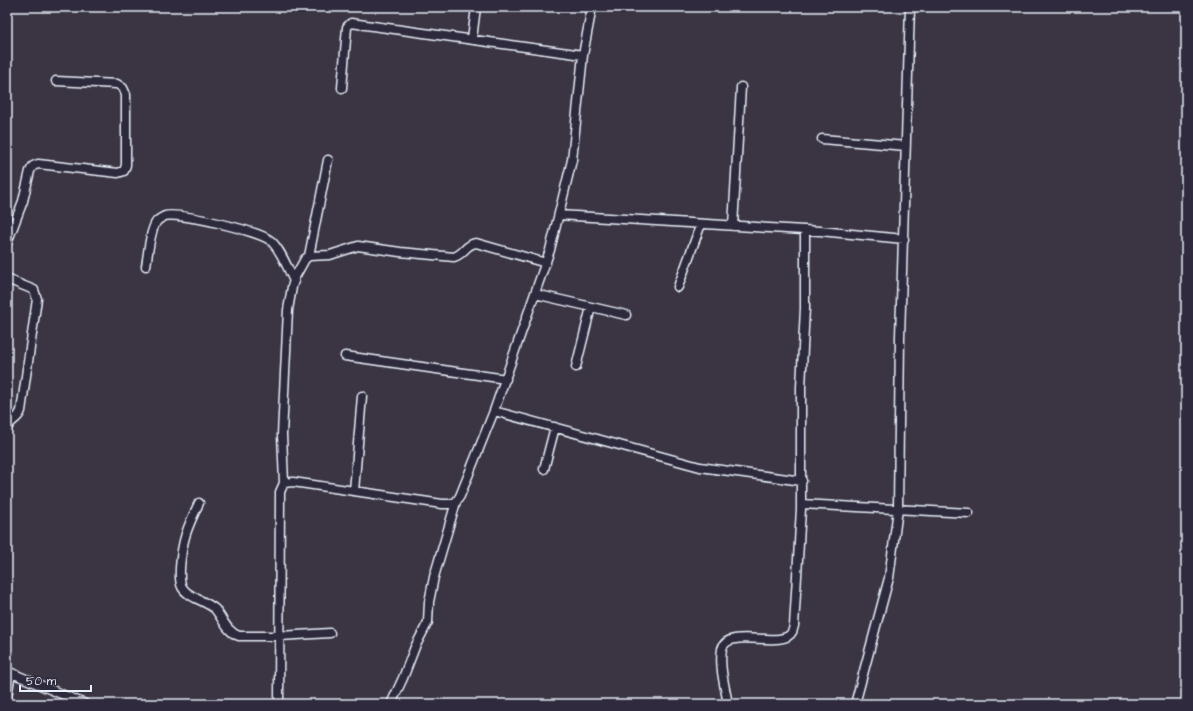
<svg xmlns="http://www.w3.org/2000/svg" width="1193" height="711" viewBox="0 0 1193 711" font-family="'Architects Daughter',sans-serif">
<style>
.lines{fill:none;stroke-linecap:round;stroke-linejoin:round}
.minor-casing{stroke:#e8f1f8;stroke-width:11}
.minor{stroke:#2f2a3d;stroke-width:8}
</style>
<rect width="100%" height="100%" fill="#3b3443"/>
<filter id="ink" filterUnits="userSpaceOnUse"><feTurbulence type="fractalNoise" baseFrequency=".025" numOctaves="2"/><feDisplacementMap in="SourceGraphic" scale="8" xChannelSelector="R" yChannelSelector="G"/><feConvolveMatrix kernelMatrix="1 2 1 2 8 2 1 2 1" color-interpolation-filters="sRGB"/></filter>
<g filter="url(#ink)">
<g class="lines">
<defs>
<path id="minor" d="M472 39 476 7
M342 88 347 27 351 23 583 55
M822 139 906 146
M559 215 820 231 904 239
M733 226 741 87
M7 243 23 201 30 171 33 166 38 164 118 173 124 171 126 165V95L123 88 117 84 56 81
M309 256 328 160
M146 266C148 255 150 229 157 221 158 220 163 217 165 216 178 212 260 231 271 241 281 250 288 269 294 281
M7 279 34 290 37 299 21 411C18 420 10 420 7 428
M678 287 701 224
M535 294 626 315
M345 356 506 379
M576 367 591 307
M494 411 700 467 802 481
M544 469 555 427
M284 483 282 435 288 310 292 287 295 277 305 259 309 256 330 255 358 246 400 252 454 257C464 254 466 244 476 243L546 263
M354 491 362 396
M199 503C187 528 182 540 180 568 180 574 179 581 182 587 187 597 206 601 215 609 223 619 227 632 239 636H280L330 633
M801 504 969 513
M7 671 85 704
M7 696 11 673
M279 704 280 492 284 483 293 482 442 504H449L456 502 460 496 494 411 550 250 572 160 583 55 592 7
M391 704 403 678 415 647 428 622 429 602 434 577 456 502
M728 704C725 687 719 667 722 649 727 626 783 650 792 632 793 631 793 628 794 626L801 509V387L805 308V230
M855 704 889 578 898 509 900 337 910 7"/>
</defs>
<use href="#minor" class="minor-casing"/>
<use href="#minor" class="minor"/>
</g>
</g>
<rect width="1193" height="711" fill="none" stroke="#2f2a3d" stroke-width="24"/>
<rect x="12" y="12" width="1169" height="687" fill="none" stroke="#e8f1f8" stroke-width="1.5" filter="url(#ink)"/>
<path d="M20 685v6h71v-6" fill="none" stroke="#e8f1f8" stroke-width="2"/>
<text x="26" y="685" font-size="12" fill="#e8f1f8" stroke="#2f2a3d" stroke-width="3" paint-order="stroke">50 m</text>
</svg>
